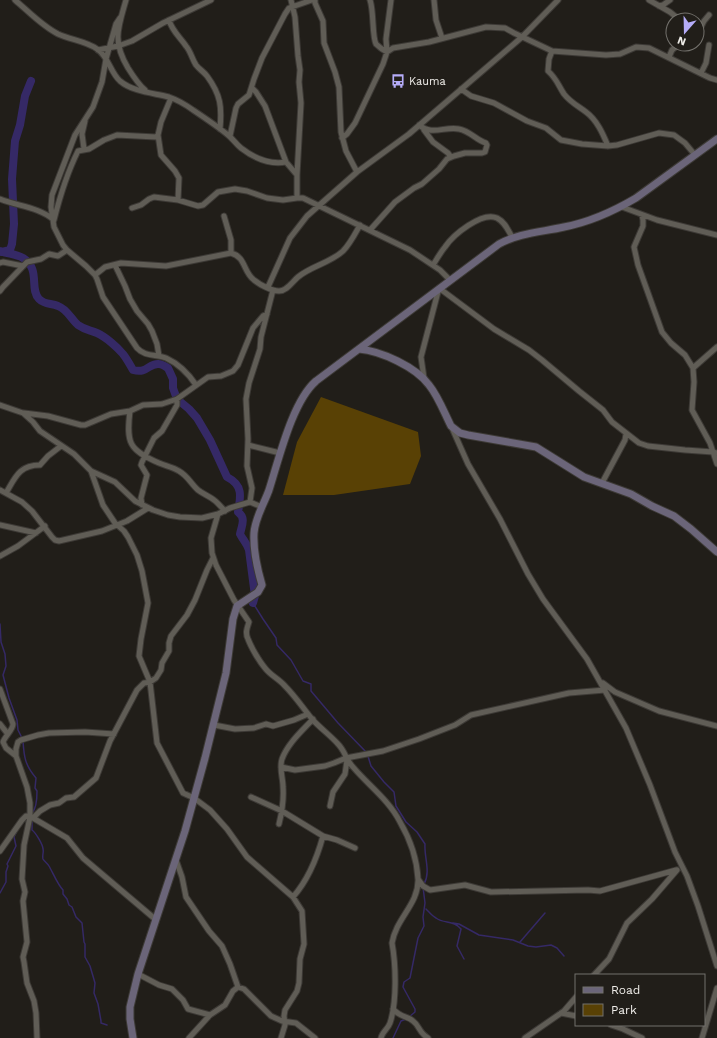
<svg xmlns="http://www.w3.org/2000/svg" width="717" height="1038" viewBox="0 0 717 1038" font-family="'Work Sans',sans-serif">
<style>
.green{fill:#594105}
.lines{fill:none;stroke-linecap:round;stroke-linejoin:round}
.stream{stroke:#352966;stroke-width:1.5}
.river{stroke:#352966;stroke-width:8}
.street-casing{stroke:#3d3a36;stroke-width:7}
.secondary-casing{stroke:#3d3a36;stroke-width:9}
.street{stroke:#605d56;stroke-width:5}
.secondary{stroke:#6b6579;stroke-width:7}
.labels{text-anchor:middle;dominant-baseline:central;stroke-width:4;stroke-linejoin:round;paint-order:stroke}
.poi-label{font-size:11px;fill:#efede9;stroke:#211e19;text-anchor:start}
</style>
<rect width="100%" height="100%" fill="#211e19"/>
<path class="green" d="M321 397 418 432 421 456 410 484 334 495H283L297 442Z"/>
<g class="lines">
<path class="stream" d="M253 603 263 619 276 638 277 645 291 660 303 681 311 684V691L338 723 367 753 371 766 384 782 394 792 396 806 406 822 417 832 425 844C424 857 431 872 424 884
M0 624 1 642 5 654 6 666 3 675 9 698 17 720 18 730 22 738
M23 741C24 757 25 765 36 778L35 788 37 791C37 798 37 808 32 813
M32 820V830C36 833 43 845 43 849 44 852 42 855 43 859 44 861 48 864 49 866 53 873 58 885 63 890V894L67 899 69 905 72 907 76 917 82 923 84 942 85 944V957L90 966 95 983 94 993 98 1004 101 1021V1023L107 1025
M0 893 6 882V872L8 866 7 864 16 846 14 837 16 833
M426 909C429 912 432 916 436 918 444 924 454 920 461 929L457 946 464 959
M453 923 459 924 479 935 513 940 528 946 536 947 551 945 557 948 564 956
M520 942 545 913
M409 1017 415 1012V1009L403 987 404 982 410 978 418 938 424 926 423 917 425 903 423 887
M393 1038 401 1021 406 1019"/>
<path class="river" d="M0 251C8 254 16 254 23 258 41 269 29 289 39 299 45 305 51 303 58 306 67 309 71 319 78 325 85 330 90 330 97 333 106 337 117 347 123 354 127 359 130 365 133 370 148 374 148 363 159 364 162 364 166 367 168 368L173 379V388L177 399 189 409 197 418 210 440 227 477C243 485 241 496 238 512 246 518 242 525 240 534 243 540 247 543 249 550L255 596 253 603
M2 252 10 250 12 244 14 224 12 179 15 141 20 125 25 96 31 81"/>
<defs>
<path id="street" d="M15 0C28 11 42 26 58 34 71 40 86 41 97 49 109 57 110 72 120 81 133 92 154 93 169 97 178 100 186 105 193 110 205 118 217 126 228 135 233 139 236 144 241 148 254 158 269 165 286 162
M126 0C118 28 112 41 128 68 133 76 138 84 145 90
M291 0 295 17 298 56 300 70 299 82 301 103 297 175
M315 0V3L323 21 324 43 335 72 339 87 341 132 346 151 357 172
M370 0C374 11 372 37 376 44 379 47 383 50 387 52L393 48 429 42 486 27 505 28 514 33 552 51 606 55 620 54 636 47 649 48 710 78 717 80
M434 0 436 20 442 38
M649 0 670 12 680 20
M659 6 663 5 670 0
M120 18 116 24 106 59 102 82 93 107 75 135 52 195 51 207 54 227 63 245 67 250 86 266 95 275 97 279 103 297 137 348C145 357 156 354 166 358 179 364 188 373 196 385
M169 20C172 31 180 37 186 46 191 52 192 59 196 65 199 69 204 72 207 76 221 95 222 107 220 129
M697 35 704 21 709 15
M98 50 118 46 132 41 163 23 211 0
M552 51 549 59 548 71C557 79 558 85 564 94 570 102 578 106 586 112 597 120 603 134 608 146
M669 57 672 50 679 44
M701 73 706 63 709 45
M252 88 256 92 265 106 286 162 297 175V198
M461 89 471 96 494 103 527 121 546 128 561 140 582 144 608 146 617 145 659 133 674 135 685 143 695 155
M424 130 433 142 448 153 451 157
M230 136 236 108 238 104 249 95 254 79 262 58 285 14 289 8 312 0
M342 138 347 134 355 123 383 64 387 52 386 39 391 0
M84 149 82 134 85 121
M0 199C17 206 39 207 54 220 60 196 67 173 78 151L89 149 104 140 117 135 156 137 158 135 161 122 171 98
M178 200 198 206 203 205 218 192 235 189 247 191 267 198 283 200 297 198H303L410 250 440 270 450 280
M622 207 657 220 717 235
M132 208 141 205 149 199 154 197 178 200 179 178 175 171 161 155 158 135
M642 215 643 220V226L634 247 638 265 662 332 671 343 685 355 693 368 694 382 692 410 710 443 717 464
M224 216 231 240V253C246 257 243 272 254 280 260 285 272 291 279 291 287 291 292 282 298 277 311 266 330 263 343 251 350 244 355 234 360 225
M370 230 395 202 414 188 422 184 439 169 447 159 454 156 465 153H482L485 152 487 145 486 143C476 140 470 131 459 129 445 126 432 136 419 125
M0 263 3 262 23 266
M115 265 125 286 130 299 137 311 148 324 152 331 157 344 159 356
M433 265C437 259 440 253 445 247 453 235 482 211 497 218 505 222 508 230 512 237
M95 275 105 267 121 263 166 266 231 253
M268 287 290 238 307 216 357 172 409 134 522 37 558 0
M0 291 3 287 27 262 41 259 49 254 58 256 67 250
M693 368 717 347
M424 378 421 357 439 288 494 329 529 350 542 360 579 391 603 410 612 422 639 443 648 446 685 450 713 452 717 453
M0 405 23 413 33 422 40 431 74 454 91 471 115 482 135 501 153 510 168 515 180 517 202 518 218 514 230 508 250 502 262 507
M130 411C126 443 129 450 159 463 166 466 173 467 179 471 188 476 191 484 198 490 203 494 209 496 214 500 218 503 221 507 225 511
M24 413 48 416 81 425H85L111 414 130 411 143 405 162 404 177 399 208 377 221 376 233 371 238 365 253 328 263 316 267 314
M452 428 468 464 500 519 528 574 543 599 587 659 626 728 650 785 675 852 687 876 698 906 717 966
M248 445 280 453
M91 471 103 505 115 523 124 531 128 537 137 555 142 571 148 603 141 639 139 656 150 682 157 743 183 793 194 798 210 810 227 829 247 857 293 897 302 911 304 944 300 959 299 983 297 991 285 1010 284 1016 285 1025 281 1038
M602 483 625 440 626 434
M0 490 22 502 32 511 52 537 55 540 59 541 102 531 127 521 148 508
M6 493C15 478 19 465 40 465L48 456 61 446
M250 502 252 488 247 466 248 439 246 399 249 383 260 349 261 337 273 290
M142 505 141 498 147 475 141 465 142 462 154 438 162 431 177 405V399
M218 514 211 538 212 553 216 565 234 600 249 622C247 628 245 633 248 639 251 647 259 661 265 668 270 675 279 679 285 686 295 696 303 708 312 719 320 728 330 735 338 744 345 751 346 760 353 767 368 785 389 800 400 822 410 839 417 860 418 879 419 904 396 918 392 943 396 965 397 1002 390 1023 388 1029 382 1032 381 1038
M0 525 36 533
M0 556 18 546 45 526
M603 683 615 692 659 711 717 726
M0 689 13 724C13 730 5 736 3 742L6 748 16 756
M0 724 7 733
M214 725 235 729 254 728 266 724 273 726 294 720 308 714
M281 767 295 770 325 766 334 763 346 758 383 751 419 739 455 725 471 715 569 693 605 690
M251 797 282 811 323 836 337 840 355 848
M330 806 333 792 345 774 347 760
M33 818 40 811 50 805 59 803 66 798 74 797 96 778 110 741 137 690 144 683 150 682 156 678 161 670 162 663 169 651V643L171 636 187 615 195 600 207 570 213 558
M279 824C282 812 284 800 283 787 283 778 279 768 282 759 288 743 302 731 313 719
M0 851 22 820 26 816 33 818 67 838 83 858 155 919
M176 860 182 877 186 897 209 931 222 946 230 964 238 987
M418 879 423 886 430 890 465 885 491 892 588 890 600 891 676 870
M293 897C308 880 317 858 323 836
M138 974 159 985 172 989 183 1000 188 1009 210 1015
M594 975 609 959 627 923 652 899 677 870
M393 1009C401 1018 408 1016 413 1021 420 1026 418 1032 428 1038
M561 1013 576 1016
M611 1025 623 1029 642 1038
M37 1038 36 1013 34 1001 27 983 24 962 23 957 27 942 23 901 25 892 22 879 24 845 30 817V803L27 787 16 756V749L18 742 21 740 38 735 49 733 85 732 114 734
M189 1038 210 1015 225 1005 233 991 238 987 244 989 271 1016 282 1021 296 1023 315 1038
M525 1038 564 1011 576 997
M702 1038 717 988"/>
<path id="secondary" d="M359 349C381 351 416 367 429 385 438 396 444 412 451 426L460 433 468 435 536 447 584 477 631 494 652 506 674 516 691 529 717 552
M133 1038 130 1019V1007L138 974 185 831 205 758 226 673 233 619 237 606 258 592 262 585C257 568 253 551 254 533 255 518 264 504 269 490 279 459 292 402 316 381L499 244C519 233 542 232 564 227 590 222 614 211 636 198L717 139"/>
</defs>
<use href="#street" class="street-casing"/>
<use href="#secondary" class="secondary-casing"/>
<use href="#street" class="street"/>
<use href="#secondary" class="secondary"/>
</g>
<defs>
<symbol id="bus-bare" viewBox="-9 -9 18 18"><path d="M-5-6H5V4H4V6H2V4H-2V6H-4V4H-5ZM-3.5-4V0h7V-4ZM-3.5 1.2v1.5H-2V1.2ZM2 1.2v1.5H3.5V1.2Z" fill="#b5acf8" stroke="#211e19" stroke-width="2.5" paint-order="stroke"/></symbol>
</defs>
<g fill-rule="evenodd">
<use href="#bus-bare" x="388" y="71" width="20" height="20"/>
</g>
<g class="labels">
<g class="poi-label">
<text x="409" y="81">Kauma</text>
</g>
</g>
<rect x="575" y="974" width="130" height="52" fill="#211e19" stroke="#73716c"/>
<rect x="583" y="987" width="20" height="6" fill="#6b6579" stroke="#73716c"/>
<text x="611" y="994" font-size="12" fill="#efede9">Road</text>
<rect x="583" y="1004" width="20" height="12" fill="#594105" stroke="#73716c"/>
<text x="611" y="1014" font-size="12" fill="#efede9">Park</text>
<g transform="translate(685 32) rotate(200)"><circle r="19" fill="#211e19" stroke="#73716c"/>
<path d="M0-3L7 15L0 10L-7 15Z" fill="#b5acf8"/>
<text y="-6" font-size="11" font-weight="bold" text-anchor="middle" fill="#efede9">N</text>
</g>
</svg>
